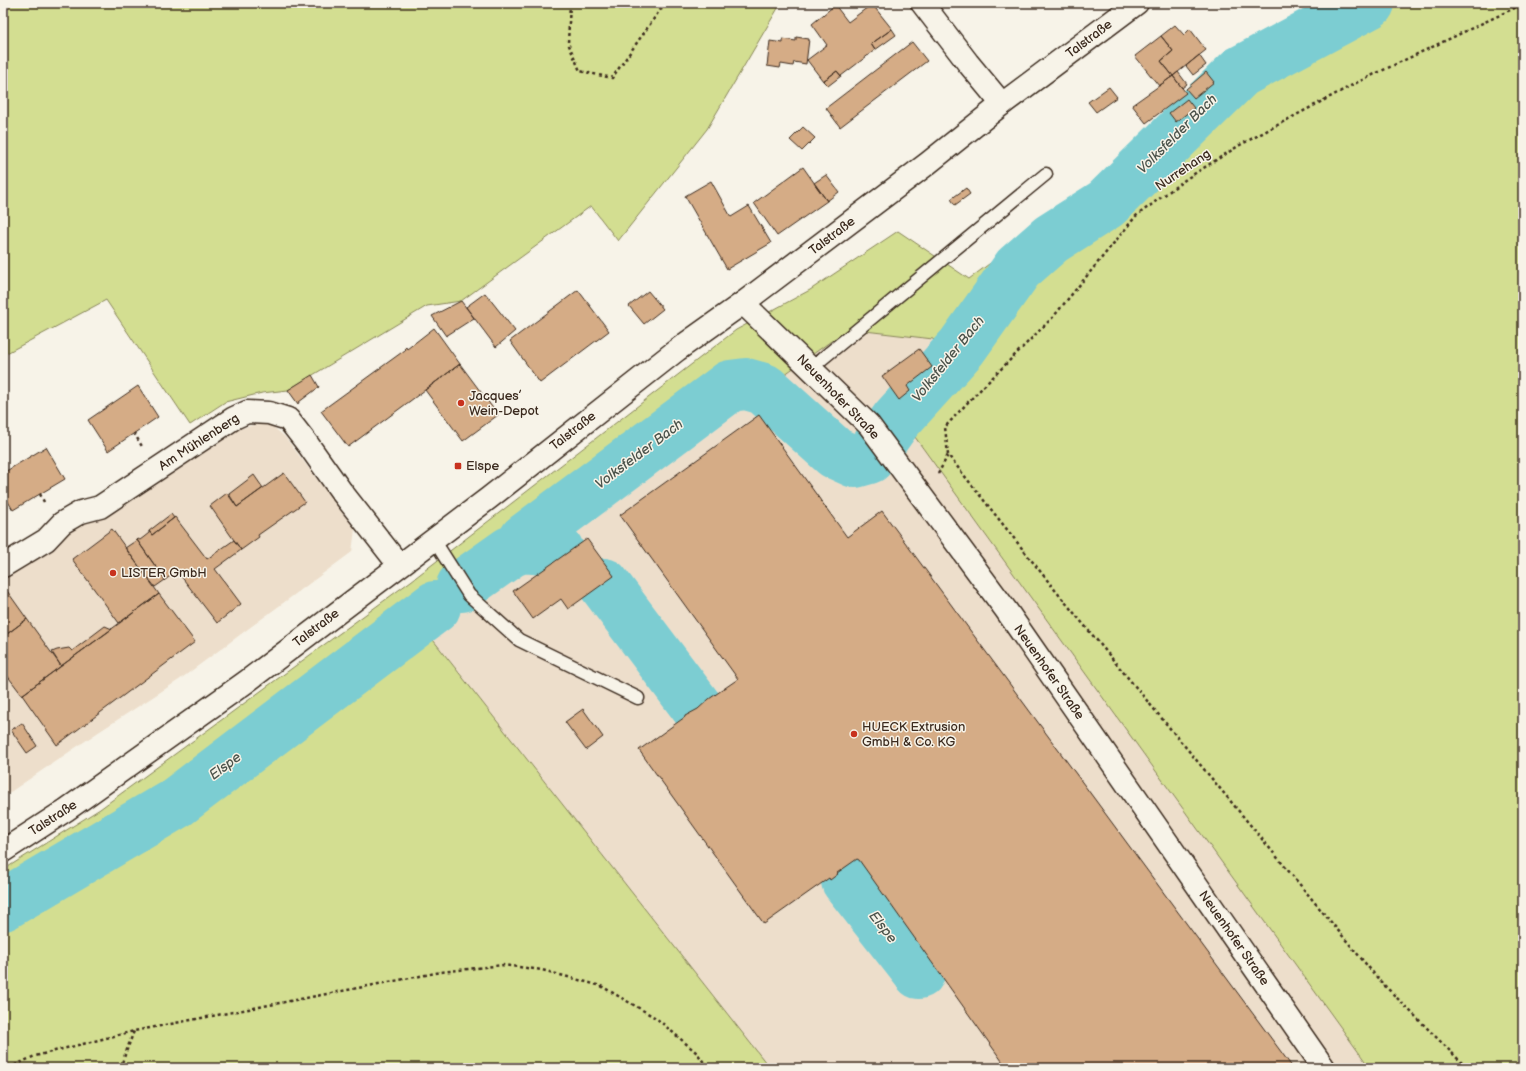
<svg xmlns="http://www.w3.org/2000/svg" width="1526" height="1071" viewBox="0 0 1526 1071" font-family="'Balsamiq Sans',sans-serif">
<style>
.built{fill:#eddecb}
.green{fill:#d3de91;stroke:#878458}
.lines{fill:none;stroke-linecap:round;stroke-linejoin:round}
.river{stroke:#7ccdd2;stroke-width:52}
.building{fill:#d5ac86;stroke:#3b2a1e}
.lane-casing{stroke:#3b2a1e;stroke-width:15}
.street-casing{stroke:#3b2a1e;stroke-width:25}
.primary-casing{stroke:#3b2a1e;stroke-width:25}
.path{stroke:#3b2a1e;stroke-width:2.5;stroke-dasharray:3 3;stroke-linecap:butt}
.lane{stroke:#f7f3e8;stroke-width:12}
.street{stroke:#f7f3e8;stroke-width:22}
.primary{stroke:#f7f3e8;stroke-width:22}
.poi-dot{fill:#c8321e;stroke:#f7f3e8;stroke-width:1.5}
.labels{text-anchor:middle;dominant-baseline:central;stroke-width:3;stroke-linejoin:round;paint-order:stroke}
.street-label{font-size:13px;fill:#3b2a1e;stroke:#f7f3e8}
.poi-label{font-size:13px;fill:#3b2a1e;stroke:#f7f3e8;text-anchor:start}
.water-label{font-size:14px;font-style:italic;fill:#4b534b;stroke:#f7f3e8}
</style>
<rect width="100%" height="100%" fill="#f7f3e8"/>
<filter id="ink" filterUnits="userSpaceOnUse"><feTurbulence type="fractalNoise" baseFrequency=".025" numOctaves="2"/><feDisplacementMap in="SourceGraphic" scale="8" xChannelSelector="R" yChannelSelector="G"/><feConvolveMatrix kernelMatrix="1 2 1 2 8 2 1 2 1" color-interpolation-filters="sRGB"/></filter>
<g filter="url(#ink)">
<path class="built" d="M848 329 933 339 958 367 907 426 1370 1068H770L426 631Z
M258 424 272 426 285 437 355 529 352 552 179 680 97 733 3 797V577L54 548 60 538 86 520 106 515 118 510 238 429Z"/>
<path class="green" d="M3 3H781L707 129 618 241 591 206 461 301 427 306 288 390 262 393 225 402 190 425 106 300 3 355Z
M1386 3H1523V1068H1370L907 426 958 367 933 339 848 329 426 631 770 1068H3V870L100 809 411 581 736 330 810 290 898 231 969 279 997 258 1029 228 1074 200 1108 190 1147 156 1246 76Z"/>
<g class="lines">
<path class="river" d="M522 547 525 539 730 386 746 384 764 389 835 453 855 462 869 458 896 420 962 347 1018 268 1051 239 1106 204 1240 72 1369 3
M604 584 698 709
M462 586 510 552 522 547 558 550
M847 881 919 973
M3 905 176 803 435 607"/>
</g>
<path class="building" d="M872 4 892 29 871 44 875 50 841 76 837 71 823 81 807 60 827 45 812 24 835 5 848 22Z
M1175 25 1184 35 1190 29 1206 50 1173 76 1161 61 1173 51 1161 36Z
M892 29 896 35 875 50 871 44Z
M1161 36 1173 51 1161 61 1173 76 1159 86 1135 56Z
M796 37 809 39 806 64 794 62 793 66 781 64 780 68 767 66 770 41 783 43V39L796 41Z
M912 42 927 61 840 127 826 108Z
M1199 55 1206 65 1193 75 1186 66Z
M837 71 841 76 828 86 823 81Z
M1178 72 1187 84 1182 88 1173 76Z
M1206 72 1214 82 1194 98 1186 89Z
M1173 76 1186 93 1146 123 1132 105Z
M1109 87 1117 97 1096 112 1088 102Z
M1187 99 1194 108 1176 122 1169 113Z
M803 127 815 138 802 151 790 140Z
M803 167 827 201 777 236 754 203Z
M826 175 839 192 827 201 814 183Z
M711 181 731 217 749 206 771 243 727 269 685 196Z
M966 188 970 194 955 205 951 199Z
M578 290 609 331 540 383 510 341Z
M648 291 663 309 644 324 629 306Z
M485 293 515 331 496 347 466 307Z
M461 301 474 318 446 336 432 316Z
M434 328 460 364 348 447 321 411 405 350 404 349 406 347 407 349Z
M919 349 932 367 907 386 910 391 899 400 882 376Z
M460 364 498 415 463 441 425 390Z
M312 375 319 387 299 402 298 404 288 390Z
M138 386 158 417 108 451 88 420Z
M759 415 847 537 882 511 1293 1068H1007L859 860 857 859 837 873 838 874 830 880 829 878 764 924 639 750 685 717V716L698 709 709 699 738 679 620 515Z
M46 447 65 479 13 510 3 493V473Z
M284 473 305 502 258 535 259 537 241 550 210 506 227 493 237 507Z
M254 475 263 488 237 507 229 494Z
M171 514 174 518 152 535 149 531Z
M175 517 207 559 234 540 241 550 215 569 241 604 217 623 177 571 165 580 137 540 138 539 140 540 144 537 149 533V531L152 535Z
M112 529 159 594 119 623 72 559Z
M587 539 614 576 568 609 561 599 533 619 513 591Z
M137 540 165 580 155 587 125 548Z
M5 588 27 619 3 637V589Z
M159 594 195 642 57 745 22 695Z
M27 619 61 666 22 695 3 670V637Z
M105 626 112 629 61 666 52 652 57 650 69 648 72 651Z
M583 709 603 737 586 750 565 722Z
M22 723 37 746 27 753 11 730Z"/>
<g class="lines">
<defs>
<path id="lane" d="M811 368 1046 174
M434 540 469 595 519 640 638 698"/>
<path id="street" d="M922 3 968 63 1002 104
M743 303 869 425 1006 610 1324 1068
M3 566 46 540 62 523 81 512 100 507 234 418 247 412 269 413 288 419 309 446 341 491 399 565"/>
<path id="primary" d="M3 851 66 810 246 682 489 498 677 350 743 303 927 164 1002 104 1137 3"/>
</defs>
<use href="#lane" class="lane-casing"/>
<use href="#street" class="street-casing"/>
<use href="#primary" class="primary-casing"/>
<path class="path" d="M570 3 568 43 580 71 612 78 660 10 673 3
M134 433 143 448
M948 455 945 427 970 400 1054 316 1136 216 1186 179 1240 145 1358 82 1523 4
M938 474 948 455 1055 590 1380 981 1467 1068
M40 494 45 504
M9 1068 35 1056 134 1031 441 972 503 965 542 970 601 986 656 1018 697 1053 708 1068
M120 1068 134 1031"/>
<use href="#lane" class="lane"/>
<use href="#street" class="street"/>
<use href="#primary" class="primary"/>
</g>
</g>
<g class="poi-dot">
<circle cx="461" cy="403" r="4"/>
<rect x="454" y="462" width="8" height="8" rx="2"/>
<circle cx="113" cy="573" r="4"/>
<circle cx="854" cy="734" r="4"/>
</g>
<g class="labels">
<g class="street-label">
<text transform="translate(1089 39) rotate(-37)">Talstraße</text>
<text transform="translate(1183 170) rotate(-34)">Nurrehang</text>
<text transform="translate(832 236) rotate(-37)">Talstraße</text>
<text transform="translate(838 397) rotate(46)">Neuenhofer Straße</text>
<text transform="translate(573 431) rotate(-38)">Talstraße</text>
<text transform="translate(199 442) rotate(-33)">Am Mühlenberg</text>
<text transform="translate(316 628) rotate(-37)">Talstraße</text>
<text transform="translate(1049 672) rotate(55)">Neuenhofer Straße</text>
<text transform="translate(53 818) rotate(-33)">Talstraße</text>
<text transform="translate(1234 938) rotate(55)">Neuenhofer Straße</text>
</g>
<g class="poi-label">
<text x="469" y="396">Jacques’<tspan x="469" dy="15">Wein-Depot</tspan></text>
<text x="466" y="466">Elspe</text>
<text x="121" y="573">LISTER GmbH</text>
<text x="862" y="727">HUECK Extrusion<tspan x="862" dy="15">GmbH &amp; Co. KG</tspan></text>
</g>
<g class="water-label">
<text transform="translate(1177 134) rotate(-45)">Volksfelder Bach</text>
<text transform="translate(948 359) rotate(-51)">Volksfelder Bach</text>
<text transform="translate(639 454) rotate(-37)">Volksfelder Bach</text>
<text transform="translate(225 766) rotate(-37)">Elspe</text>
<text transform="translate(883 927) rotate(52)">Elspe</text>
</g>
</g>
<rect width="1526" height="1071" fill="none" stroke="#f7f3e8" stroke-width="16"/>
<rect x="8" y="8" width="1510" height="1055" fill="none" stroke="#3b2a1e" stroke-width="1.5" filter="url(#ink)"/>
</svg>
